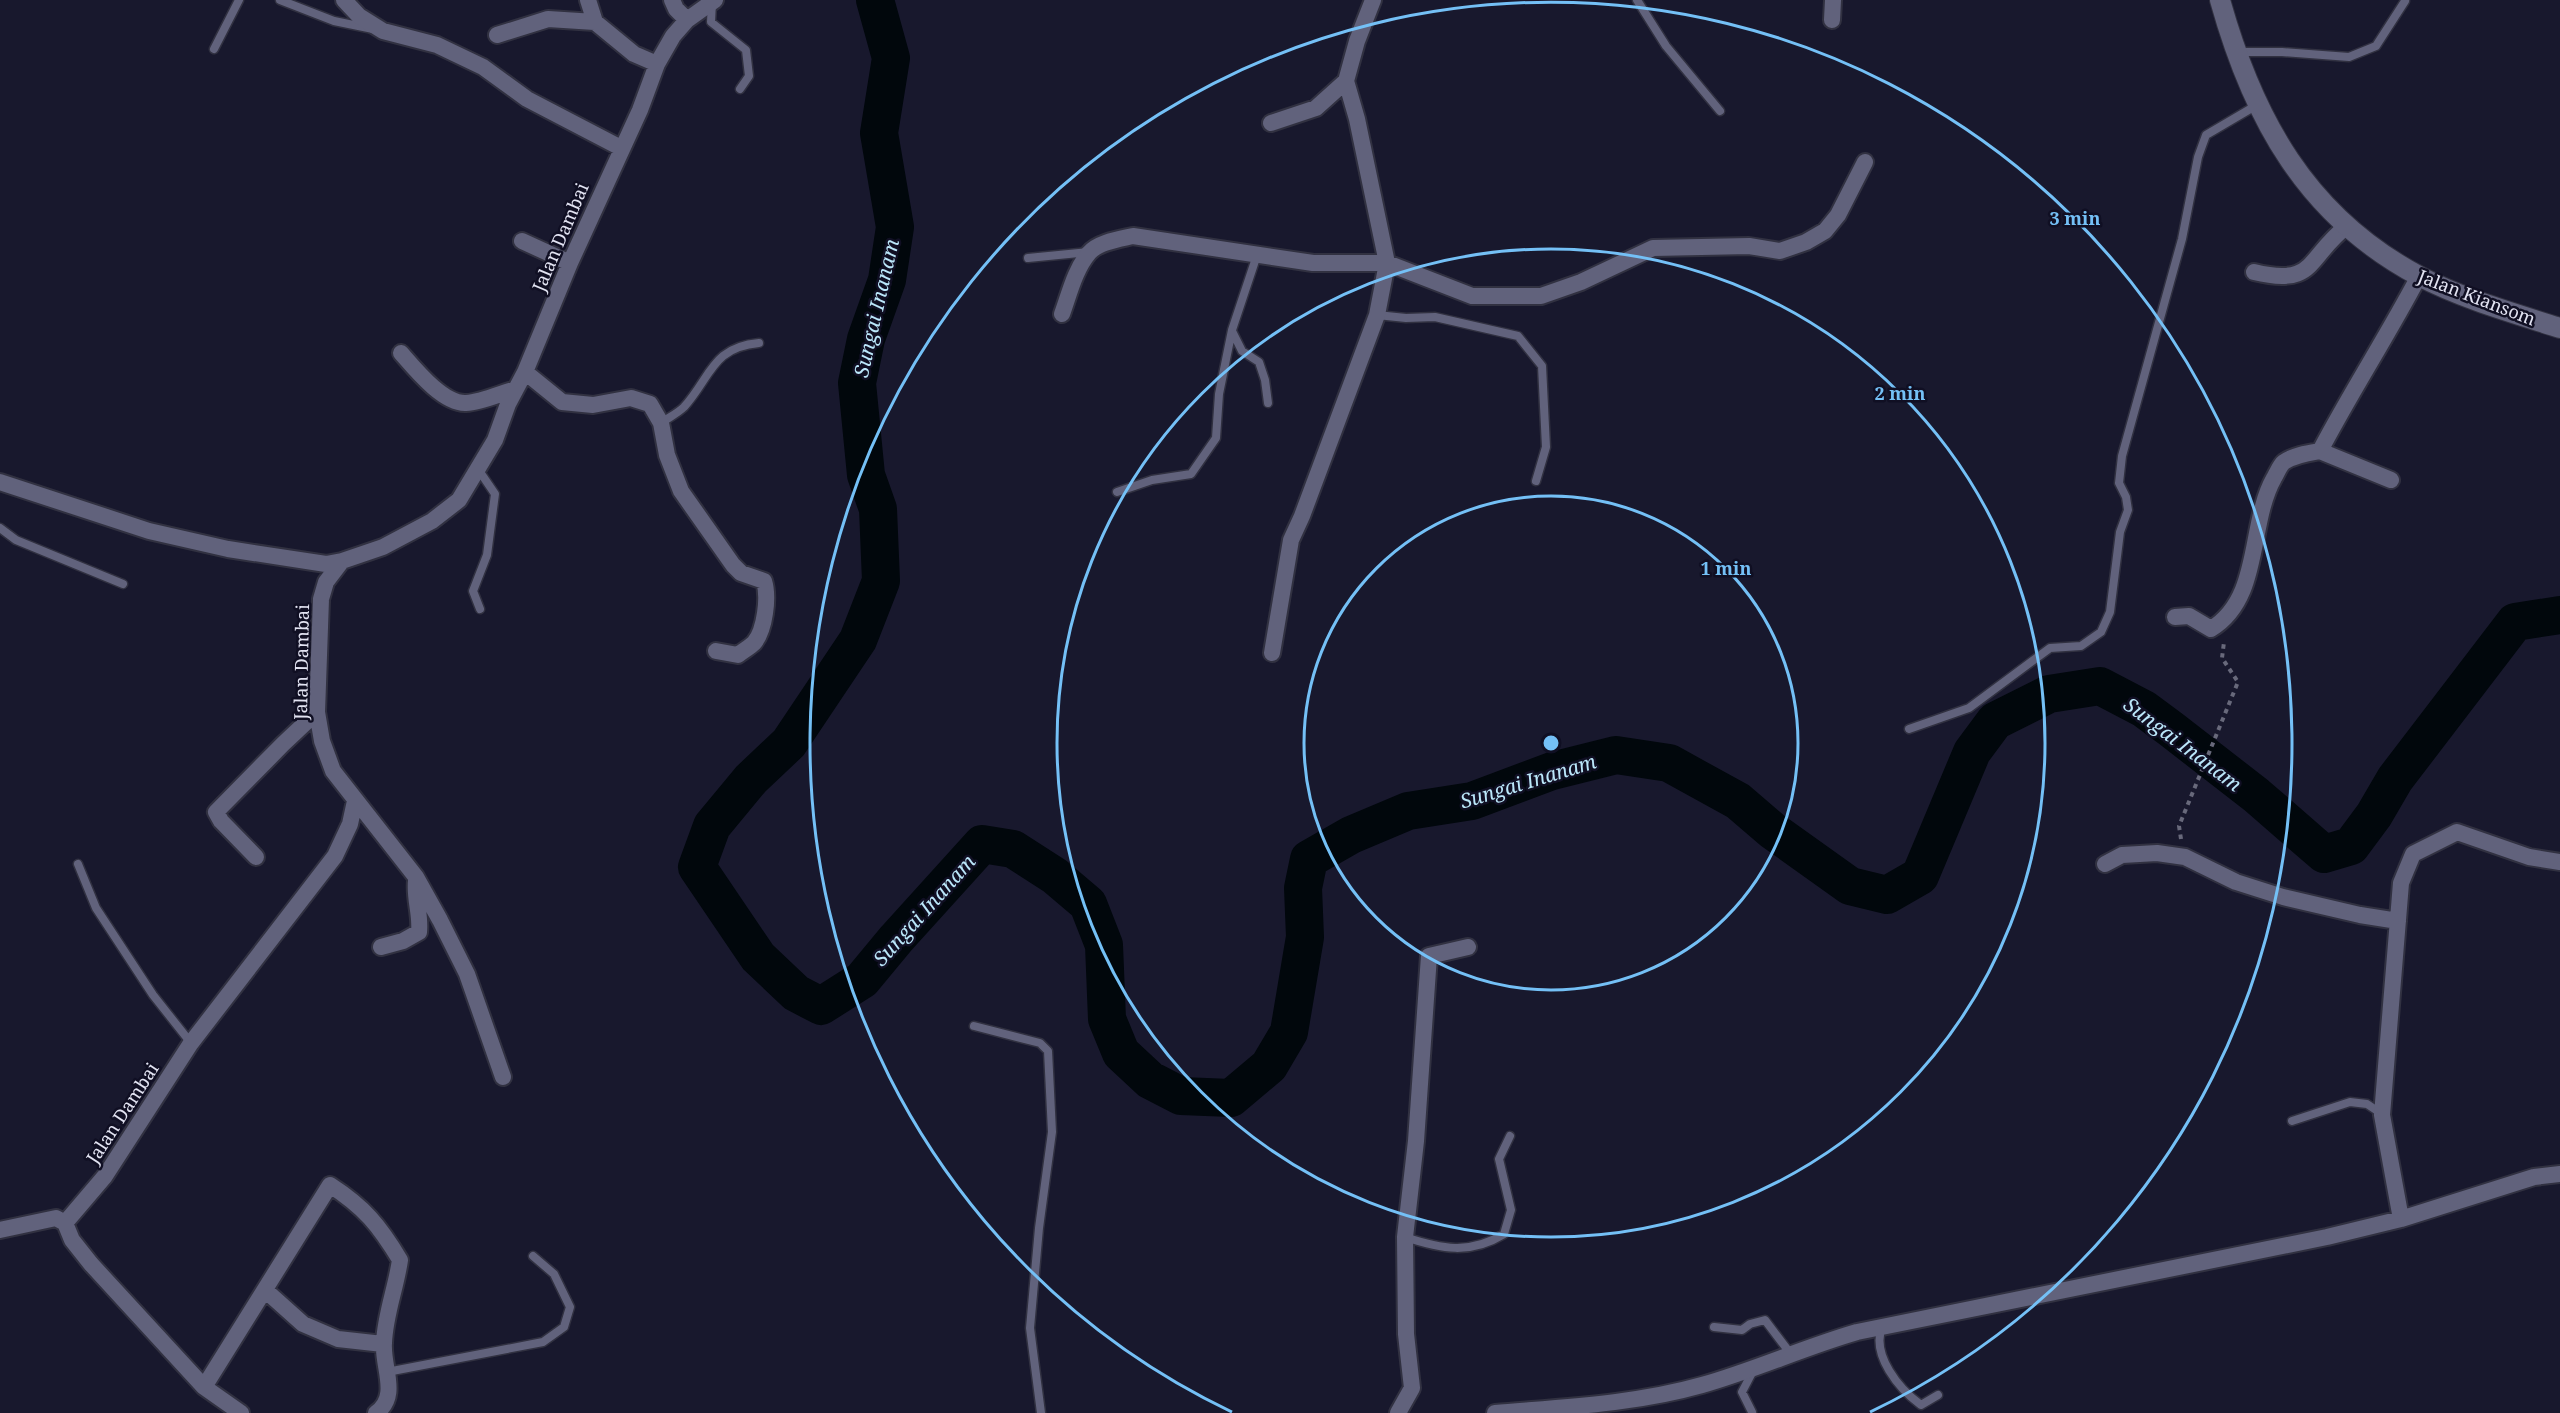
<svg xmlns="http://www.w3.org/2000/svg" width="2560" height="1413" viewBox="0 0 2560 1413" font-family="'Noto Serif',serif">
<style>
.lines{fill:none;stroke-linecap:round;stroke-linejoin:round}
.river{stroke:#01070c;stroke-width:38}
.service-casing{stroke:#313141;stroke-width:11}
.minor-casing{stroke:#313141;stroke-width:20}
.tertiary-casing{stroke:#313141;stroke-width:22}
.path{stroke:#68697b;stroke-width:4;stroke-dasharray:4.5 4.5;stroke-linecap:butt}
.service{stroke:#61627c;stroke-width:8}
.minor{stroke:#61627c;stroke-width:16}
.tertiary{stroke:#61627c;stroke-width:20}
.ring{fill:none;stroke:#74c0f6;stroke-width:3}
.labels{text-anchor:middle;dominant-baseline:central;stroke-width:5;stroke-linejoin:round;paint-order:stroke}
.street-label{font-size:18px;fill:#e2e3f2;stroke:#100f23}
.water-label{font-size:20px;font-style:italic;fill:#bbe7fa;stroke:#100f23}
.centre{fill:#74c0f6;stroke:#100f23;stroke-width:3}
.ring-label{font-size:18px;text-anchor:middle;font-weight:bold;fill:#74c0f6;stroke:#100f23;stroke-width:5;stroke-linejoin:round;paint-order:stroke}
</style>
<rect width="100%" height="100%" fill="#18182d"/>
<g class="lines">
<path class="river" d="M875 0 891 58 879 133 895 227 887 280 866 339 857 383 866 475 878 509 881 581 858 640 789 743 751 779 712 826 697 867 758 957 796 993 821 1006 862 980 896 939 982 844 1013 849 1055 876 1088 904 1104 945 1107 1019 1121 1053 1150 1080 1181 1096 1231 1098 1269 1066 1289 1032 1305 937 1303 888 1309 859 1351 835 1408 811 1472 801 1552 771 1616 755 1669 763 1738 801 1773 831 1850 886 1887 895 1920 876 1972 752 1995 721 2049 694 2100 686 2144 709 2171 729 2256 795 2324 854 2351 846 2374 815 2395 779 2515 622 2560 615"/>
<defs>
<path id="service" d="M280 0 334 21 373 29
M1637 0 1666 46 1720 111
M712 2 711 22 746 50 749 76 740 89
M214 49 239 0
M2238 52H2282L2349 57 2376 46 2405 1
M1028 258 1089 252
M1377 315 1406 318 1435 317 1518 336 1542 366 1546 447 1536 481
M1232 331 1242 351 1259 362 1265 380 1268 403
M661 423C668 418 678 413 684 407 711 377 712 347 759 343
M478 469 495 494 487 555 473 591 480 609
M1117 492 1152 480 1191 474 1216 438 1219 394 1232 330 1257 255
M0 528 16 540 123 584
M1909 729 1969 708 2050 648 2081 646 2101 632 2110 612 2120 532 2128 510 2126 497 2119 483 2122 456 2182 239 2198 157 2206 135 2257 105
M78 864 96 908 153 995 191 1043
M974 1026 1040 1043 1048 1051 1052 1132 1039 1228 1030 1328 1041 1413
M2292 1121 2350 1102 2367 1104 2382 1114
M1405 1237C1441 1249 1470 1255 1504 1234L1511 1210 1499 1159 1510 1136
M1714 1327 1742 1330 1750 1324 1765 1320 1790 1353
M1882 1327C1871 1355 1899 1389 1921 1405L1938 1395
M387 1372 543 1342 564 1327 570 1307 554 1274 533 1256
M1752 1412 1742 1392 1754 1369"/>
<path id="minor" d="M344 0 359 16 383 31 437 45 483 67 527 99 621 148
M588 0 595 22 634 54 657 64
M672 0 676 9 687 20
M1832 20 1833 0
M497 35 548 19 595 22
M1271 123 1316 108 1346 81
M522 241 570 263
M2254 272C2316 287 2306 258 2347 226
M1062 314C1069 295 1075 269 1089 253 1098 242 1120 239 1133 236L1313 263H1387L1472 296H1541L1581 282 1653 248 1749 246 1780 251 1806 242 1825 231 1838 215 1865 162
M401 353C415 369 443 404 466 403 482 402 501 393 516 389
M525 372 562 402 593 405 631 398 650 404 661 423 667 455 681 491 733 565 741 573 764 581C769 597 765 630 754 643 750 647 743 651 738 655L716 651
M2320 451 2391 480
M0 482 149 531 228 549 326 564 342 561
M2175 617 2189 616 2211 629C2262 598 2248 524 2274 478 2277 473 2280 465 2284 462 2294 455 2308 453 2320 451 2351 392 2388 335 2419 276
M1272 653 1291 540 1302 516 1377 315 1387 263 1357 119 1346 81 1357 41 1373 0
M256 857 221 821 216 812 283 744 317 712
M2105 864 2122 855 2157 853 2185 857 2236 882 2283 897 2360 915 2398 921
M381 947 403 941 419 932C421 914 414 899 416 881
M503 1077 467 974 440 920 416 877 333 771 322 741 317 712 321 599 326 582 342 561 383 547 432 521 459 500 495 440 508 404 525 372 570 263 640 110 657 64 673 36 687 20 715 0
M2401 1219 2382 1115 2401 883 2413 854 2457 832 2529 857 2560 862
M65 1223 105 1176 191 1043 335 856 350 824 355 801
M0 1230 56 1218 65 1223 72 1240 91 1264 204 1387 241 1413
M265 1290 303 1324 338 1339 383 1344
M204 1387 330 1185C364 1207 379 1225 400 1260 396 1288 385 1315 384 1343 382 1367 400 1396 376 1413
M1398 1413 1412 1388 1406 1334 1405 1237 1416 1141 1429 956 1468 947
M1495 1413C1564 1407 1635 1404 1702 1385 1755 1370 1805 1347 1857 1332L2327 1237 2401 1219 2534 1177 2560 1174"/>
<path id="tertiary" d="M2220 0C2253 118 2306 216 2419 276 2463 299 2513 313 2560 328"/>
</defs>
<use href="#service" class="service-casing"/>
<use href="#minor" class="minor-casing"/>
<use href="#tertiary" class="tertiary-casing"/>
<path class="path" d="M2181 839 2179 826 2238 682 2222 658 2224 642"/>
<use href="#service" class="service"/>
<use href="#minor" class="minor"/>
<use href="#tertiary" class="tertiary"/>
</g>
<g class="ring">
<circle cx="1551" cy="743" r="247"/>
<circle cx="1551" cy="743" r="494"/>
<path d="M1232 1412A741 741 0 1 1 1870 1412"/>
</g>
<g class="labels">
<g class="street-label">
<text transform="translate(560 237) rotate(-67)">Jalan Dambai</text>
<text transform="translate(2477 297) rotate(21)">Jalan Kiansom</text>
<text transform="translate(301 662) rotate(-89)">Jalan Dambai</text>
<text transform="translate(122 1113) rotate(-57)">Jalan Dambai</text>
</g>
<g class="water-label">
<text transform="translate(876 308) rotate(-77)">Sungai Inanam</text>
<text transform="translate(2183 744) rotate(37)">Sungai Inanam</text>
<text transform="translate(1528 781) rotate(-17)">Sungai Inanam</text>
<text transform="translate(924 910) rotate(-48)">Sungai Inanam</text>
</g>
</g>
<circle cx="1551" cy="743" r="9" class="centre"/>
<g class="ring-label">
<text x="2075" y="225">3 min</text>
<text x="1900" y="400">2 min</text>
<text x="1726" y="575">1 min</text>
</g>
</svg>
